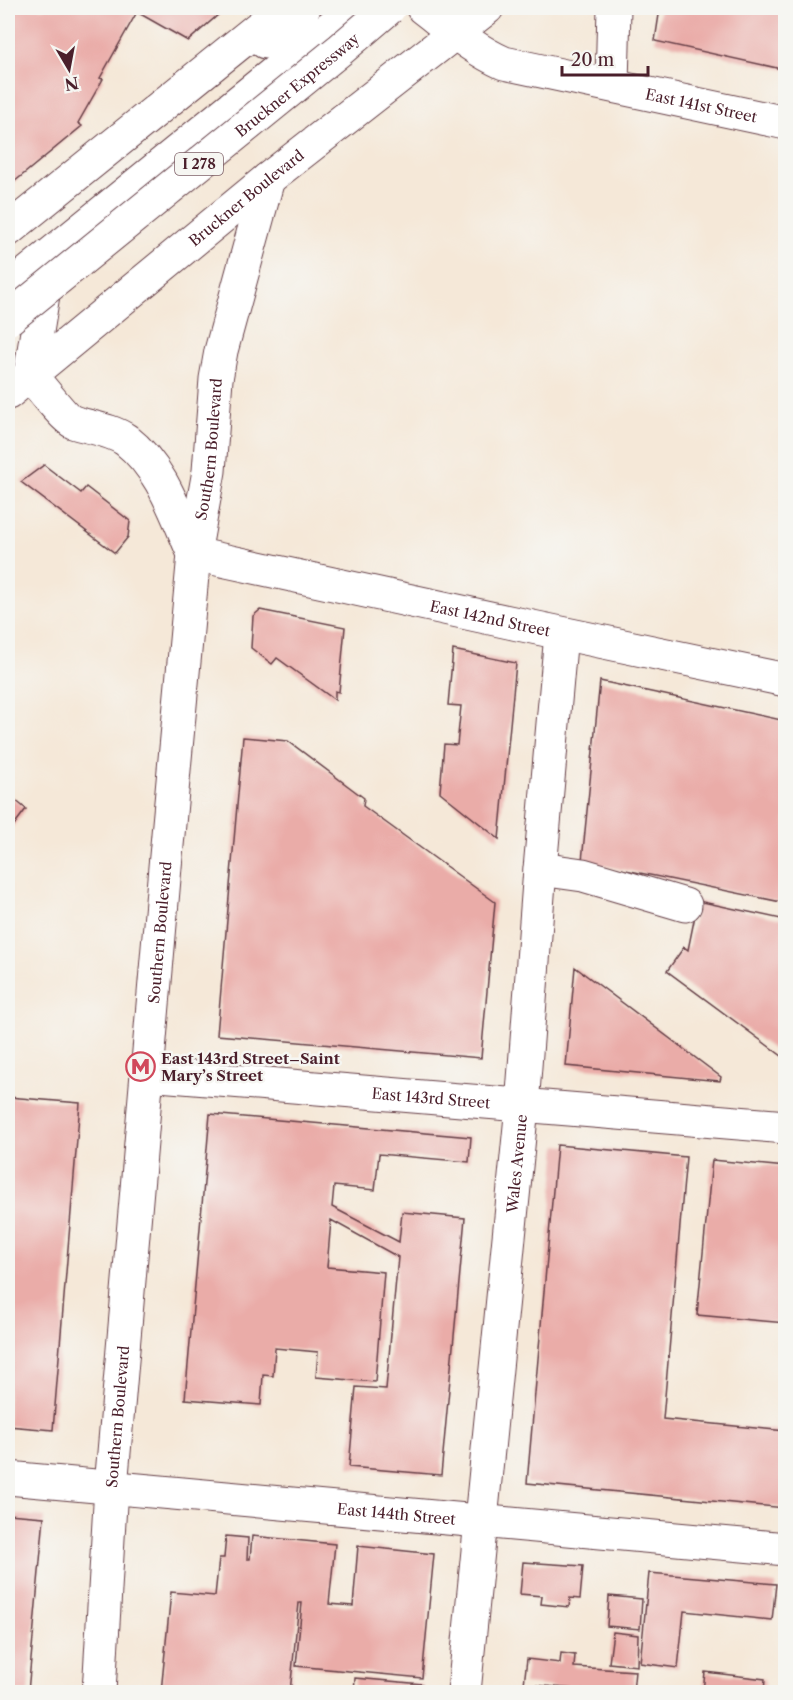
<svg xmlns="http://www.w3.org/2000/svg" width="793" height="1700" viewBox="0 0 793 1700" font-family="'Libre Caslon Text',serif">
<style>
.building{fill:#eaaca8}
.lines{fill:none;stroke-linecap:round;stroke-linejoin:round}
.minor-casing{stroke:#643d45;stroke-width:35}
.major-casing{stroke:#643d45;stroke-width:35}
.highway-casing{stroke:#643d45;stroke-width:35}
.minor{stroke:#fff;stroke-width:33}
.major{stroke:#fff;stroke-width:33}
.highway{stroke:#fff;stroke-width:33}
.highway-bridge-casing{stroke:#643d45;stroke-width:35;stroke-linecap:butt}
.highway-bridge{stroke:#fff;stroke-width:33}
.labels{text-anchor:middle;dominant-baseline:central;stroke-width:5;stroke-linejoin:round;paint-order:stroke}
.shield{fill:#f6f6f2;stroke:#7e6067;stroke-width:1.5}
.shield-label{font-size:14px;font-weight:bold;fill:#4a1f2b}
.street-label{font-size:15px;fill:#4a1f2b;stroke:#f6f6f2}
.poi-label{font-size:15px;font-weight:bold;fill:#4a1f2b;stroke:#f6f6f2;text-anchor:start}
</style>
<rect width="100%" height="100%" fill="#f6f6f2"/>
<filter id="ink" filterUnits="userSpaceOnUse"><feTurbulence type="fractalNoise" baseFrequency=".0167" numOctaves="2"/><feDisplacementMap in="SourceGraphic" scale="12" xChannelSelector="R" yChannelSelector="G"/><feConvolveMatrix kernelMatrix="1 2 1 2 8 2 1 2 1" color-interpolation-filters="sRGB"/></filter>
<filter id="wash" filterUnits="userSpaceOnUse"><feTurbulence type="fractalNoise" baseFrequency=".008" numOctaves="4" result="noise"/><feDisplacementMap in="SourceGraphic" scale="24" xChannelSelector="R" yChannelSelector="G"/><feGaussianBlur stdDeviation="1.35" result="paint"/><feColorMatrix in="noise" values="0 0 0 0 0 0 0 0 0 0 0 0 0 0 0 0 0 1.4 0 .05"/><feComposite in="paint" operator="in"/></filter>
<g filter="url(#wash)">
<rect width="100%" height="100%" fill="#f5e8d8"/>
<g id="blocks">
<path class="building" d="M8 8H226L188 41 137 12 100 78 103 79 78 123 82 126 8 187Z
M660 8H786V70L655 41Z
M44 465 81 493 86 487 130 521 128 537 115 553 21 482Z
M260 610 345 627 339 692 335 691V700L277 658 272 664 251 648 253 616Z
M453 650 516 663 499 839 440 792 444 744 457 745 461 706 448 705Z
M600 681 786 721V903L582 861Z
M243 737 288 741 364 798 363 806 495 902 481 1058 217 1035Z
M8 794 26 809 8 833Z
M698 901 786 920V1059L667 971 684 947 688 950Z
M575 967 721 1077 720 1081 566 1066Z
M8 1097 80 1103 53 1430 8 1426Z
M210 1114 471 1137 469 1162 379 1154 375 1190 334 1186 332 1207 399 1242 402 1212 465 1218 441 1475 349 1467 356 1387 386 1389 398 1257 331 1220 327 1267 384 1272 375 1382 316 1377 318 1352 275 1348 273 1376 263 1375 261 1405 185 1399Z
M557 1145 686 1157 663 1419 786 1431 785 1508 527 1483Z
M712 1160 786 1167V1323L697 1315Z
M8 1514 44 1517 28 1692H8Z
M226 1536 248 1538 247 1559H250L252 1536 335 1544 329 1604 353 1606 358 1546 434 1554 422 1678 296 1666 302 1603H299L290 1692H161L171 1592 215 1596 219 1558H224Z
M523 1562 583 1566 580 1599 570 1598 569 1607 541 1604 542 1596 520 1594Z
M649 1573 776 1584 772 1620 684 1611 678 1668 640 1663Z
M609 1596 642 1599 640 1629 607 1626Z
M613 1632 638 1635 637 1666 609 1663Z
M561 1653 575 1655 574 1667 635 1671 633 1692H606L524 1684 527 1659 560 1663Z
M705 1672 765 1679 764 1692H703Z
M355 1678 422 1684 421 1692H354Z"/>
</g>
</g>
<g filter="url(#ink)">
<use href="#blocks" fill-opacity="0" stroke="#643d45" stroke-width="1.5"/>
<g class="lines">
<defs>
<g id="minor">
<path id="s1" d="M423 8C449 28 474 50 504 63L786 123"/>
<path d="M612 84 614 8"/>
<path id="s2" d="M194 554 518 624 786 680"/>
<path d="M540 869 583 875 685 905"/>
<path id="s3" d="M147 1074 786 1127"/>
<path id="s4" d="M8 1478 786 1549"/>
<path id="s5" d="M464 1692 522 1106 540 869 561 634"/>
</g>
<g id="major">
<path d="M265 42 287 25 304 8"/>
<path d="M47 270 30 375C38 384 65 419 73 422 91 428 110 429 126 440 162 468 176 514 194 554"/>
<path d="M8 289 354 8"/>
<path id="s6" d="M8 393 268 179 487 8"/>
<path id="s7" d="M99 1692 111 1487 165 867 194 554 209 471 216 379 221 351 268 179"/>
</g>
<path id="highway" d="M8 230 283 8"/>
</defs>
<use href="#minor" class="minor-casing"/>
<use href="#major" class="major-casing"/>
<use href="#highway" class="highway-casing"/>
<use href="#minor" class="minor"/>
<use href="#major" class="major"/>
<use href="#highway" class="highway"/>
<defs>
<g id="highway-bridge">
<path id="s8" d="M8 319 341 49 389 8"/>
</g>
</defs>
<use href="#highway-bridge" class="highway-bridge-casing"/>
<use href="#highway-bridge" class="highway-bridge"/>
</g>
</g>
<defs>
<symbol id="metro-ring" viewBox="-11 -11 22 22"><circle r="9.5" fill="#f6f6f2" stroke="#d1495b" stroke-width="1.5"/><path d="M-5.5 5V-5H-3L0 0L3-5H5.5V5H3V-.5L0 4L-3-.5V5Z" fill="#d1495b"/></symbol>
</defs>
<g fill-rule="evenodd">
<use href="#metro-ring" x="124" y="1050" width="33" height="33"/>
</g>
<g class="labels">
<rect class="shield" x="175" y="153" width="48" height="22" rx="4.5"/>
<g class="shield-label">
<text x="199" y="164">I 278</text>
</g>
<g class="street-label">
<text stroke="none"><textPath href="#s8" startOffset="372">Bruckner Expressway</textPath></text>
<text stroke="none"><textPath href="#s1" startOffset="300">East 141st Street</textPath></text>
<text stroke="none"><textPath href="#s6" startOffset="308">Bruckner Boulevard</textPath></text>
<text stroke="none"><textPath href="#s7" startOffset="1248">Southern Boulevard</textPath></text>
<text stroke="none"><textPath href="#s2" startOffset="303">East 142nd Street</textPath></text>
<text stroke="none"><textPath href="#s7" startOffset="762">Southern Boulevard</textPath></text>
<text stroke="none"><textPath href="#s3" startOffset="285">East 143rd Street</textPath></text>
<text stroke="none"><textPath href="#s5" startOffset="531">Wales Avenue</textPath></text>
<text stroke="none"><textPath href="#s7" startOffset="276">Southern Boulevard</textPath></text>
<text stroke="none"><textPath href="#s4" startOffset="390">East 144th Street</textPath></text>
</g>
<g class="poi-label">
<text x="161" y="1058">East 143rd Street–Saint<tspan x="161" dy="17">Mary’s Street</tspan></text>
</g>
</g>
<rect width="793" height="1700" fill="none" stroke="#f6f6f2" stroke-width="30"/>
<g transform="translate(69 69) rotate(170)" stroke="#f6f6f2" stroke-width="4.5" paint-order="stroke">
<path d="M0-4.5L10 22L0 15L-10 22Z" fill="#4a1f2b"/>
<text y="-9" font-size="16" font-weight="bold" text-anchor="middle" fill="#4a1f2b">N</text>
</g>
<path d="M562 66v9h86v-9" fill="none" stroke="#4a1f2b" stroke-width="3"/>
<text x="571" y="66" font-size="18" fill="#4a1f2b" stroke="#f6f6f2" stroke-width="4.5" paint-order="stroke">20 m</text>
</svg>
